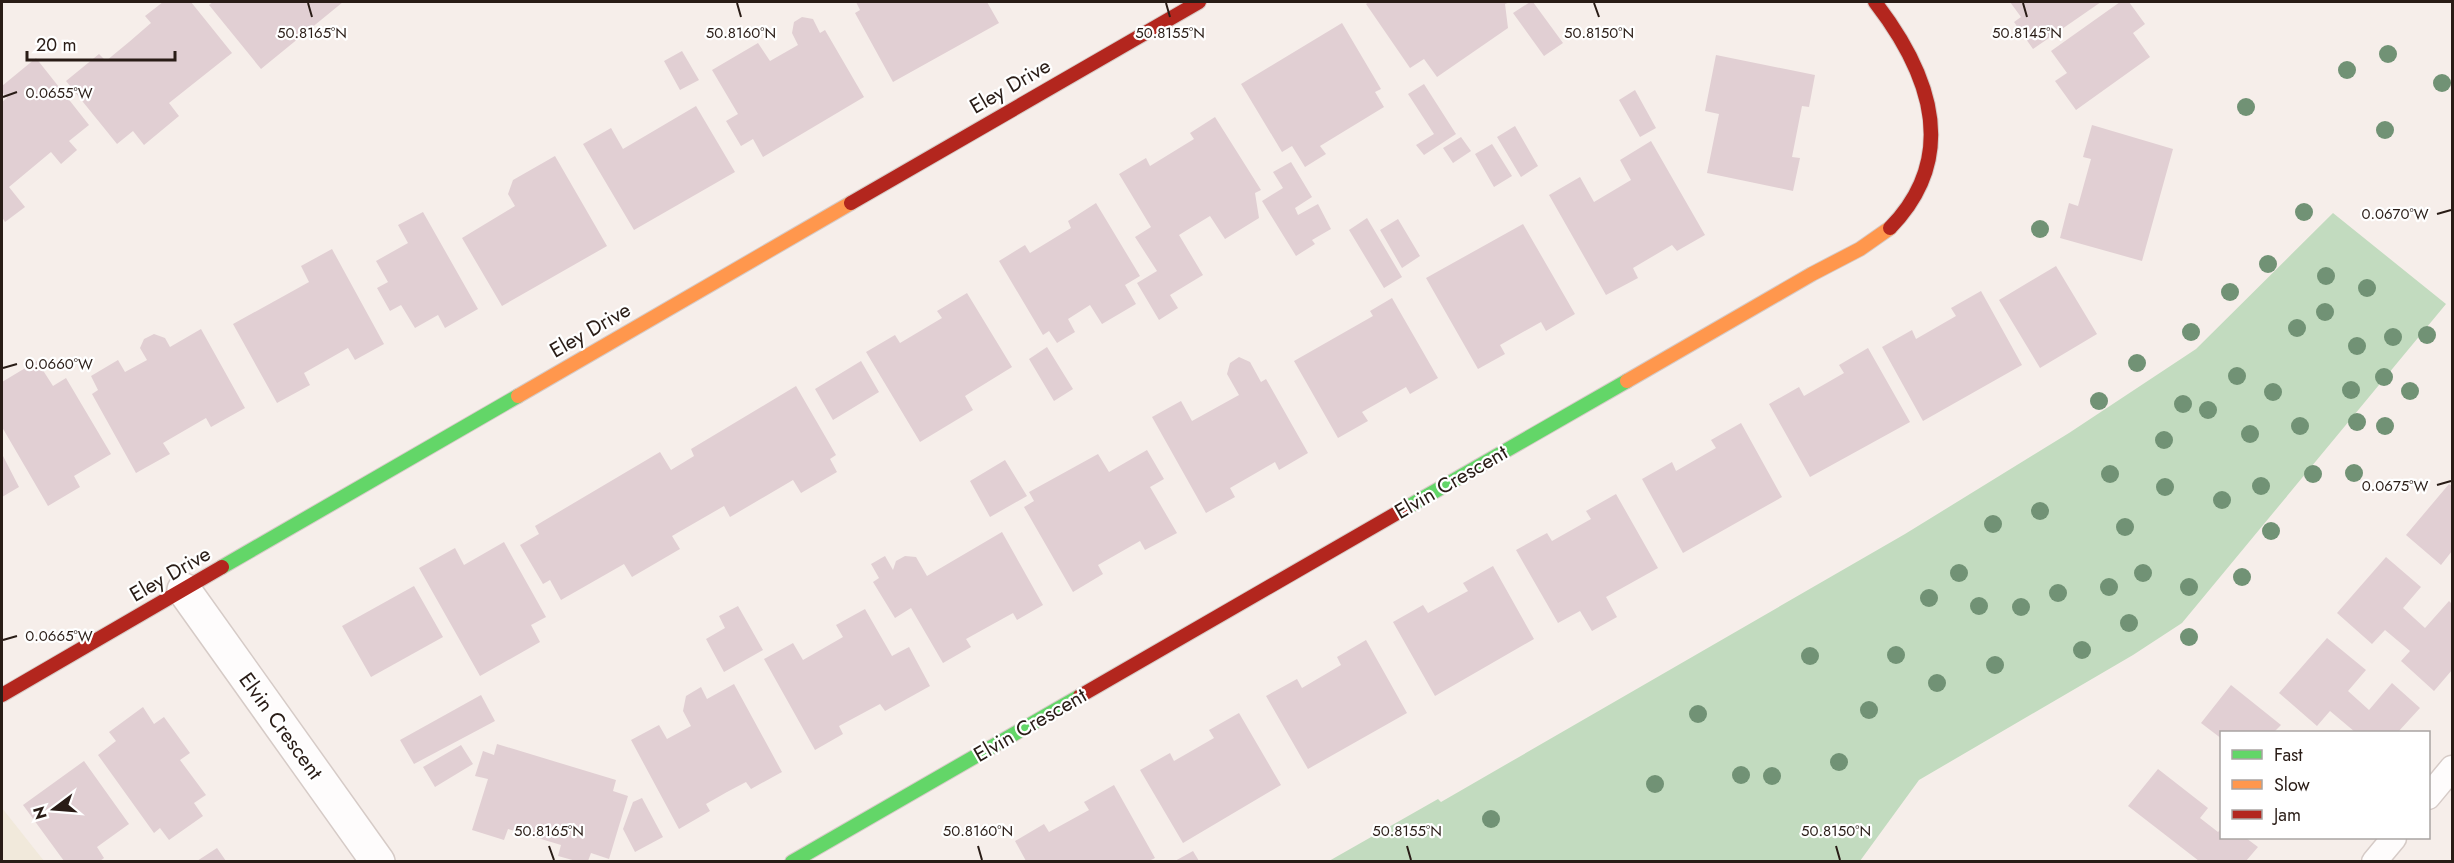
<svg xmlns="http://www.w3.org/2000/svg" width="2454" height="863" viewBox="0 0 2454 863" font-family="Jost,sans-serif">
<style>
.education{fill:#f1e9db}
.green{fill:#c2dbbf}
.building{fill:#e1cfd3}
.lines{fill:none;stroke-linecap:round;stroke-linejoin:round}
.lane-casing{stroke:#d6cbc7;stroke-width:27}
.street-casing{stroke:#d6cbc7;stroke-width:36}
.fast-casing{stroke:#d6cbc7;stroke-width:16}
.slow-casing{stroke:#d6cbc7;stroke-width:16}
.jam-casing{stroke:#d6cbc7;stroke-width:16}
.lane{stroke:#fefcfc;stroke-width:24}
.street{stroke:#fefcfc;stroke-width:33}
.fast{stroke:#63d668;stroke-width:14}
.slow{stroke:#ff974d;stroke-width:14}
.jam{stroke:#b3261e;stroke-width:14}
.tree{fill:#719275}
.ticks{fill:none;stroke:#291c16;stroke-width:2}
.labels{text-anchor:middle;dominant-baseline:central;stroke-width:4.5;stroke-linejoin:round;paint-order:stroke}
.street-label{font-size:21px;fill:#291c16;stroke:#fff}
.ticks-label{font-size:15px;text-anchor:middle;fill:#291c16;stroke:#fff;stroke-width:4.5;stroke-linejoin:round;paint-order:stroke}
</style>
<rect width="100%" height="100%" fill="#f6eeea"/>
<path class="education" d="M2 808 44 861H2Z"/>
<path class="green" d="M2333 213 2446 304 2182 623 2133 655 1919 780 1860 861H1329L1438 799 1441 802 1905 534 2069 433 2196 349Z"/>
<path class="building" d="M163 2H191L232 53 169 103 179 116 144 145 133 131 117 144 66 81 99 54 106 61 129 42 151 23 145 16Z
M213 2H343L261 69 209 5Z
M856 2H987L999 23 893 82 855 13 860 10Z
M1369 2H1510L1505 4 1508 28 1437 77 1424 59 1410 68 1366 4Z
M1530 2H1533L1563 43 1544 56 1513 13Z
M2010 2H2101L2033 49 2014 22 2021 17Z
M2120 2H2129L2145 24 2133 33 2150 57 2076 110 2055 81 2067 73 2051 51Z
M802 17 813 19 820 33 825 30 864 97 763 157 753 139 741 146 726 121 738 114 712 70 758 43 770 61 798 45 792 33 794 22Z
M1342 23 1381 89 1375 92 1384 107 1320 146 1326 154 1305 167 1292 146 1282 152 1241 84Z
M682 51 699 80 680 90 664 61Z
M1716 55 1815 75 1809 107 1802 106 1792 157 1800 158 1793 191 1707 173 1719 114 1705 111Z
M36 58 89 125 69 141 77 150 61 164 51 152 9 187 25 207 5 222 2 217V102L7 98 2 92V86Z
M1424 84 1456 134 1424 155 1416 145 1434 134 1408 94Z
M1635 90 1656 128 1640 137 1619 100Z
M696 106 735 172 634 230 583 144 611 128 623 149Z
M1215 117 1261 190 1255 193 1259 218 1225 239 1210 216 1179 235 1203 275 1170 295 1178 308 1159 320 1137 283 1157 271 1135 237 1151 227 1119 174 1146 158 1150 166 1194 139 1190 133Z
M2092 125 2173 149 2142 261 2060 238 2069 203 2078 206 2091 159 2083 157Z
M1515 126 1538 166 1521 177 1497 137Z
M1461 137 1471 151 1453 163 1443 148Z
M1651 141 1705 235 1677 251 1672 245 1633 268 1638 278 1606 295 1549 195 1580 177 1594 202 1631 180 1620 160Z
M1492 144 1512 176 1494 187 1475 154Z
M555 156 607 246 502 306 462 238 515 206 508 194 513 180Z
M1291 162 1312 197 1295 208 1298 215 1318 204 1331 229 1312 240 1315 244 1296 256 1262 201 1283 188 1273 172Z
M1096 203 1140 276 1125 285 1136 304 1102 324 1090 305 1068 319 1075 332 1057 343 1049 331 1043 335 999 261 1025 245 1030 253 1071 228 1068 221Z
M423 212 478 309 445 328 438 315 415 328 401 305 390 311 377 288 388 282 376 261 408 243 398 225Z
M1367 218 1402 277 1384 288 1349 230Z
M1398 219 1420 256 1402 268 1380 230Z
M1523 224 1575 314 1546 331 1541 322 1523 332 1500 345 1505 354 1478 369 1426 278Z
M332 249 384 344 355 360 348 348 304 373 310 385 277 403 233 324 309 282 301 266Z
M2056 266 2097 334 2040 368 1999 300Z
M1981 291 2022 365 1923 421 1882 347 1912 330 1916 339 1956 316 1951 308Z
M967 293 1012 367 965 396 973 410 920 442 866 352 895 335 900 343 942 318 937 311Z
M1392 298 1438 378 1410 394 1406 387 1362 412 1368 421 1338 438 1294 361 1373 316 1370 311Z
M201 329 245 408 211 427 206 418 163 443 170 454 136 473 92 394 98 390 91 376 118 360 125 372 147 360 140 348 144 339 154 334 165 338 170 347Z
M1047 347 1073 389 1054 401 1029 359Z
M1868 348 1910 422 1810 477 1769 404 1799 387 1804 396 1844 373 1839 365Z
M1239 357 1250 362 1261 382 1266 379 1308 453 1279 470 1275 462 1230 488 1235 497 1206 513 1152 417 1181 401 1192 421 1239 395 1227 374 1230 363Z
M37 361 53 386 66 378 111 454 74 476 80 487 48 506 2 427V382Z
M861 361 879 392 833 420 815 389Z
M796 386 836 455 830 459 837 472 801 493 793 480 730 517 724 506 672 536 680 549 632 577 624 564 561 600 550 580 543 584 520 545 539 534 535 526 660 452 671 470 694 456 691 449Z
M1741 423 1782 497 1683 553 1642 479 1672 462 1676 471 1716 448 1711 440Z
M1147 450 1164 479 1150 487 1177 533 1145 550 1140 541 1098 565 1103 574 1073 592 1024 507 1034 501 1029 492 1098 454 1109 472Z
M2 454 19 487 2 497Z
M1005 460 1027 496 990 517 970 481Z
M2449 484 2452 486V551L2441 565 2406 535Z
M1616 494 1658 568 1606 597 1617 617 1592 631 1580 611 1558 623 1516 550 1547 533 1552 541 1591 519 1586 511Z
M1002 532 1043 605 1017 620 1013 613 966 639 971 647 943 663 911 608 895 618 873 582 879 578 871 564 885 556 893 570 896 561 905 556 916 557 927 576Z
M504 542 546 617 531 625 540 642 480 676 419 568 455 548 464 565Z
M2386 557 2421 587 2403 608 2425 628 2449 601 2452 604V670L2434 691 2401 661 2410 651 2385 630 2372 644 2337 613Z
M1493 566 1534 639 1435 696 1393 622 1423 605 1428 613 1468 591 1463 583Z
M414 586 443 637 371 677 342 626Z
M738 606 763 650 724 672 706 639 725 628 719 616Z
M865 609 892 656 909 647 930 686 885 711 880 704 839 726 843 734 815 750 764 659 793 643 803 660 843 637 836 625Z
M2327 638 2366 670 2348 691 2369 710 2392 683 2420 708 2398 732H2355L2330 711 2317 726 2279 693Z
M1366 640 1407 713 1308 769 1266 696 1297 679 1302 688 1341 665 1337 657Z
M734 684 782 772 751 789 746 782 727 792 706 804 710 811 679 829 631 740 659 725 667 739 691 726 683 711 686 696 701 687 707 699Z
M2231 685 2281 725 2274 732H2222V739L2201 723Z
M481 695 495 721 414 764 400 740Z
M143 707 154 724 164 717 190 753 180 760 206 795 194 803 203 816 169 840 160 828 154 833 98 755 116 741 109 732Z
M1239 713 1281 785 1183 843 1140 770 1170 753 1174 761 1214 738 1209 730Z
M497 744 616 780 613 791 628 796 609 859 591 853 588 861H576L558 856 561 845 508 829 504 840 472 830 488 779 475 776 483 751 494 755Z
M461 745 473 764 435 787 423 767Z
M84 761 129 824 97 847 104 858 100 861H64L23 805Z
M2158 769 2208 808 2200 818 2218 832 2222 828V838H2246L2258 847 2246 861H2199L2128 806Z
M1114 785 1155 858 1149 861H1026L1015 841 1044 824 1049 832 1089 810 1084 802Z
M642 798 663 837 635 852 623 829 633 802Z
M217 848 226 861H197Z
M1193 851 1199 861H1175Z"/>
<g class="lines">
<defs>
<path id="lane" d="M2428 797 2452 768
M2374 862 2394 838"/>
<path id="street" d="M184 590 378 862"/>
<path id="fast" d="M1404 509 1627 381
M222 567 518 396
M792 862 1080 696"/>
<path id="slow" d="M1627 381 1812 274 1860 249 1890 228
M518 396 851 203"/>
<path id="jam" d="M1875 2C1929 72 1961 155 1890 228
M851 203 1199 2
M2 695 222 567
M1080 696 1404 509"/>
</defs>
<use href="#lane" class="lane-casing"/>
<use href="#street" class="street-casing"/>
<use href="#fast" class="fast-casing"/>
<use href="#slow" class="slow-casing"/>
<use href="#jam" class="jam-casing"/>
<use href="#lane" class="lane"/>
<use href="#street" class="street"/>
<use href="#fast" class="fast"/>
<use href="#slow" class="slow"/>
<use href="#jam" class="jam"/>
</g>
<g class="tree">
<circle cx="2388" cy="54" r="9"/>
<circle cx="2347" cy="70" r="9"/>
<circle cx="2442" cy="83" r="9"/>
<circle cx="2246" cy="107" r="9"/>
<circle cx="2385" cy="130" r="9"/>
<circle cx="2304" cy="212" r="9"/>
<circle cx="2040" cy="229" r="9"/>
<circle cx="2268" cy="264" r="9"/>
<circle cx="2326" cy="276" r="9"/>
<circle cx="2367" cy="288" r="9"/>
<circle cx="2230" cy="292" r="9"/>
<circle cx="2325" cy="312" r="9"/>
<circle cx="2297" cy="328" r="9"/>
<circle cx="2191" cy="332" r="9"/>
<circle cx="2427" cy="335" r="9"/>
<circle cx="2393" cy="337" r="9"/>
<circle cx="2357" cy="346" r="9"/>
<circle cx="2137" cy="363" r="9"/>
<circle cx="2237" cy="376" r="9"/>
<circle cx="2384" cy="377" r="9"/>
<circle cx="2351" cy="390" r="9"/>
<circle cx="2410" cy="391" r="9"/>
<circle cx="2273" cy="392" r="9"/>
<circle cx="2099" cy="401" r="9"/>
<circle cx="2183" cy="404" r="9"/>
<circle cx="2208" cy="410" r="9"/>
<circle cx="2357" cy="422" r="9"/>
<circle cx="2300" cy="426" r="9"/>
<circle cx="2385" cy="426" r="9"/>
<circle cx="2250" cy="434" r="9"/>
<circle cx="2164" cy="440" r="9"/>
<circle cx="2354" cy="473" r="9"/>
<circle cx="2110" cy="474" r="9"/>
<circle cx="2313" cy="474" r="9"/>
<circle cx="2261" cy="486" r="9"/>
<circle cx="2165" cy="487" r="9"/>
<circle cx="2222" cy="500" r="9"/>
<circle cx="2040" cy="511" r="9"/>
<circle cx="1993" cy="524" r="9"/>
<circle cx="2125" cy="527" r="9"/>
<circle cx="2271" cy="531" r="9"/>
<circle cx="1959" cy="573" r="9"/>
<circle cx="2143" cy="573" r="9"/>
<circle cx="2242" cy="577" r="9"/>
<circle cx="2109" cy="587" r="9"/>
<circle cx="2189" cy="587" r="9"/>
<circle cx="2058" cy="593" r="9"/>
<circle cx="1929" cy="598" r="9"/>
<circle cx="1979" cy="606" r="9"/>
<circle cx="2021" cy="607" r="9"/>
<circle cx="2129" cy="623" r="9"/>
<circle cx="2189" cy="637" r="9"/>
<circle cx="2082" cy="650" r="9"/>
<circle cx="1896" cy="655" r="9"/>
<circle cx="1810" cy="656" r="9"/>
<circle cx="1995" cy="665" r="9"/>
<circle cx="1937" cy="683" r="9"/>
<circle cx="1869" cy="710" r="9"/>
<circle cx="1698" cy="714" r="9"/>
<circle cx="1839" cy="762" r="9"/>
<circle cx="1741" cy="775" r="9"/>
<circle cx="1772" cy="776" r="9"/>
<circle cx="1655" cy="784" r="9"/>
<circle cx="1491" cy="819" r="9"/>
</g>
<path class="ticks" d="M308 3 312 17M737 3 741 17M1166 3 1170 17M1594 3 1599 17M2023 3 2027 17M3 97 17 92M2437 214 2451 210M3 368 17 364M2437 485 2451 481M3 640 17 636M549 846 554 860M978 846 982 860M1407 846 1411 860M1836 846 1840 860"/>
<g class="labels">
<g class="street-label">
<text transform="translate(1010 86) rotate(-30)">Eley Drive</text>
<text transform="translate(590 330) rotate(-30)">Eley Drive</text>
<text transform="translate(1451 482) rotate(-30)">Elvin Crescent</text>
<text transform="translate(170 574) rotate(-30)">Eley Drive</text>
<text transform="translate(1030 725) rotate(-30)">Elvin Crescent</text>
<text transform="translate(281 726) rotate(54)">Elvin Crescent</text>
</g>
</g>
<g class="ticks-label">
<text x="312" y="38">50.8165°N</text>
<text x="741" y="38">50.8160°N</text>
<text x="1170" y="38">50.8155°N</text>
<text x="1599" y="38">50.8150°N</text>
<text x="2027" y="38">50.8145°N</text>
<text x="59" y="98">0.0655°W</text>
<text x="2395" y="219">0.0670°W</text>
<text x="59" y="369">0.0660°W</text>
<text x="2395" y="491">0.0675°W</text>
<text x="59" y="641">0.0665°W</text>
<text x="549" y="836">50.8165°N</text>
<text x="978" y="836">50.8160°N</text>
<text x="1407" y="836">50.8155°N</text>
<text x="1836" y="836">50.8150°N</text>
</g>
<rect width="2454" height="863" fill="none" stroke="#291c16" stroke-width="6"/>
<rect x="2220" y="731" width="210" height="108" fill="#ffffff" stroke="#a9a4a2" stroke-width="1.5"/>
<rect x="2232" y="750" width="30" height="9" fill="#63d668" stroke="#a9a4a2" stroke-width="1.5"/>
<text x="2274" y="761" font-size="18" fill="#291c16">Fast</text>
<rect x="2232" y="780" width="30" height="9" fill="#ff974d" stroke="#a9a4a2" stroke-width="1.5"/>
<text x="2274" y="791" font-size="18" fill="#291c16">Slow</text>
<rect x="2232" y="810" width="30" height="9" fill="#b3261e" stroke="#a9a4a2" stroke-width="1.5"/>
<text x="2274" y="821" font-size="18" fill="#291c16">Jam</text>
<g transform="translate(54 809) rotate(254)" stroke="#ffffff" stroke-width="4.5" paint-order="stroke">
<path d="M0-4.5L10 22L0 15L-10 22Z" fill="#291c16"/>
<text y="-9" font-size="16" font-weight="bold" text-anchor="middle" fill="#291c16">N</text>
</g>
<path d="M27 51v9h148v-9" fill="none" stroke="#291c16" stroke-width="3"/>
<text x="36" y="51" font-size="18" fill="#291c16" stroke="#ffffff" stroke-width="4.5" paint-order="stroke">20 m</text>
</svg>
